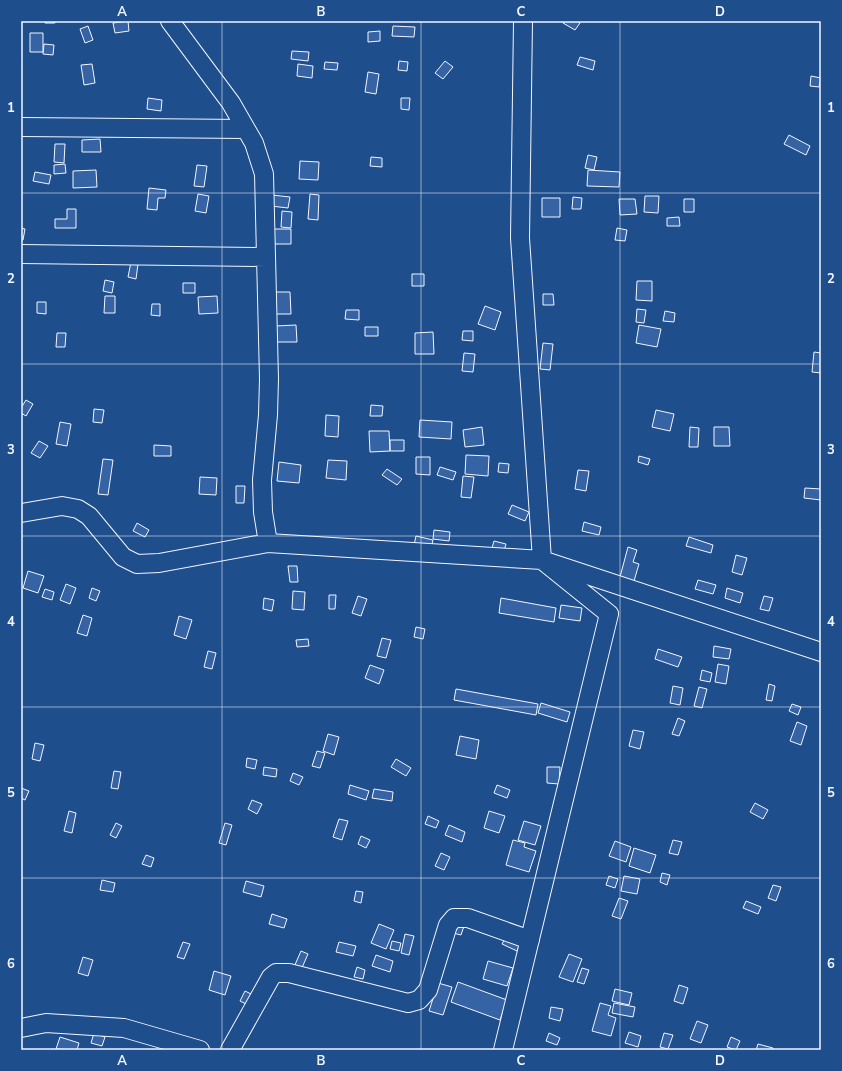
<svg xmlns="http://www.w3.org/2000/svg" width="842" height="1071" viewBox="0 0 842 1071" font-family="'Nunito Sans',sans-serif">
<style>
.building{fill:#3563a3;stroke:#f2f6ff}
.lines{fill:none;stroke-linecap:round;stroke-linejoin:round}
.minor-casing{stroke:#f2f6ff;stroke-width:20}
.minor{stroke:#1f4e8c;stroke-width:18}
.grid{fill:none;stroke:#f2f6ff;stroke-width:1;stroke-opacity:0.55}
.neatline{fill:none;stroke:#f2f6ff;stroke-width:1.5}
.grid-label{font-size:13px;text-anchor:middle;font-weight:bold;fill:#f2f6ff}
</style>
<rect width="100%" height="100%" fill="#1f4e8c"/>
<path class="building" d="M45 21H55V23H45Z
M128 21 129 31 115 33 113 23Z
M564 21H577L580 23 575 30 563 23Z
M88 26 93 40 85 43 80 29Z
M393 26 415 27 414 37 392 36Z
M380 31V41L368 42V32Z
M30 33H43V52H30Z
M44 44 54 45 53 55 43 54Z
M292 51 309 52 308 61 291 59Z
M580 57 595 61 593 70 577 65Z
M399 61 408 62 407 71 398 70Z
M445 61 453 67 443 79 435 73Z
M325 62 338 63 337 70 324 69Z
M92 64 95 83 84 85 81 65Z
M298 64 313 66 312 78 297 76Z
M368 72 379 74 376 94 365 92Z
M811 76 821 78 819 87 810 86Z
M148 98 162 100 161 111 147 109Z
M401 98H410L409 110 401 109Z
M789 135 810 146 806 155 784 144Z
M100 139 101 152H82V140Z
M55 144H65L64 163 54 162Z
M588 155 597 157 594 170 585 168Z
M371 157 382 158V167L370 166Z
M300 161 319 162 318 180 299 179Z
M65 164 66 173 54 174V165Z
M197 165 207 166 204 187 194 186Z
M96 170 97 187 73 188V171Z
M588 170 620 172 619 187 587 186Z
M35 172 51 175 49 184 33 181Z
M149 188 166 190 165 198H158L157 210 147 209Z
M198 194 209 196 206 213 195 211Z
M310 194 319 195 318 220 308 219Z
M272 195 290 197 288 208 271 206Z
M645 196H659L658 213 644 212Z
M573 197 582 198 581 209H572Z
M542 198H560V217H542Z
M619 199H635L637 214 620 215Z
M684 199H694V212H684Z
M67 209H76V228H55V219H67Z
M282 211 292 212 291 228 281 227Z
M679 217 680 226H667V218Z
M21 228 25 229 23 240H21Z
M617 228 627 230 625 241 615 240Z
M271 229H291V244H271Z
M131 262 138 264 136 279 128 277Z
M412 274H424V286H412Z
M105 280 114 282 112 293 103 291Z
M637 281H652V301L636 300Z
M183 283H195V293H183Z
M273 292H290L291 314H274Z
M543 294H553L554 305H543Z
M105 296H115V313H104Z
M217 296 218 313 199 314 198 297Z
M37 302H46V314L37 313Z
M152 304H160V316L151 315Z
M485 306 501 312 495 330 478 324Z
M637 309 646 310 644 323 636 322Z
M346 310H359V320L345 319Z
M665 311 675 313 674 322 663 321Z
M296 325 297 342H277L276 326Z
M639 325 661 329 657 347 636 343Z
M365 327H378V336H365Z
M463 331H473V341L462 340Z
M433 332 434 354H415V333Z
M57 333H66L65 347H56Z
M543 343 553 344 550 370 540 369Z
M814 352 821 353V373L812 372Z
M464 353 475 354 473 372 462 371Z
M26 400 33 404 26 416 21 413V408Z
M371 405 383 406 382 416H370Z
M94 409 104 410 102 423 93 422Z
M656 410 674 414 670 431 652 427Z
M326 415 339 416 338 437 325 436Z
M420 420 452 422 451 439 419 437Z
M60 422 71 424 67 446 56 444Z
M482 427 484 445 465 447 463 430Z
M690 427 699 428 698 447H689Z
M714 427H729L730 446H714Z
M369 431H389L390 451 370 452Z
M390 440H404V451H390Z
M39 441 48 446 40 458 31 453Z
M154 445 171 446V456H154Z
M466 455 489 456 488 476 465 474Z
M639 456 650 459 648 465 638 462Z
M416 457H430V475L416 474Z
M103 459 113 460 108 495 98 494Z
M328 460 347 461 346 480 326 478Z
M279 462 301 465 299 483 277 481Z
M499 463 509 464 508 473 498 472Z
M440 467 456 472 453 480 437 475Z
M387 469 402 479 397 485 382 475Z
M578 470 589 471 586 491 575 489Z
M463 476 474 477 471 498 461 497Z
M200 477 217 478 216 495 199 494Z
M236 486H245L244 503H236Z
M805 488 821 489V500L804 498Z
M512 505 529 512 525 521 508 514Z
M584 522 601 527 599 535 582 531Z
M137 523 149 530 145 537 133 531Z
M434 530 450 532 449 541 433 539Z
M416 536 433 540 431 549 414 545Z
M689 537 713 545 711 553 686 546Z
M494 541 506 544 504 551 492 548Z
M628 547 637 550 633 562 639 564 634 581 620 577Z
M736 555 747 558 742 575 732 572Z
M288 566H297L298 582H290Z
M28 571 44 576 38 593 23 588Z
M698 580 716 585 713 594 695 589Z
M66 584 76 588 70 604 60 600Z
M92 588 100 591 96 601 89 598Z
M727 588 743 593 740 603 725 598Z
M45 589 54 592 52 600 42 597Z
M293 591 305 592 304 610 292 609Z
M329 595H336L335 609H329Z
M358 596 367 599 361 616 352 613Z
M764 596 773 598 769 611 760 609Z
M264 598 274 600 272 611 263 609Z
M501 598 556 608 554 622 499 613Z
M561 605 582 608 580 621 559 618Z
M83 615 92 618 87 636 77 633Z
M179 616 192 620 186 639 174 635Z
M416 627 425 629 423 639 414 637Z
M382 638 391 640 386 658 377 656Z
M308 639 309 646 297 647 296 640Z
M714 646 731 649 729 659 713 657Z
M658 649 682 657 678 667 655 659Z
M208 651 216 653 212 669 204 667Z
M718 664 729 666 726 684 715 682Z
M370 665 384 670 379 684 365 678Z
M702 670 712 673 710 682 700 680Z
M769 684 775 686 772 701 766 700Z
M673 686 683 688 680 705 670 703Z
M699 687 707 689 702 708 694 706Z
M456 689 538 704 536 715 454 700Z
M541 703 570 712 567 722 538 713Z
M792 704 801 707 798 715 789 711Z
M678 718 685 721 679 736 672 734Z
M797 722 807 726 801 745 790 741Z
M633 730 644 732 640 749 629 746Z
M328 734 339 737 334 755 323 751Z
M460 736 479 740 476 759 456 755Z
M35 743 44 745 40 761 32 759Z
M317 751 325 753 320 768 312 766Z
M247 758 257 760 255 769 246 767Z
M396 759 411 768 406 776 391 767Z
M264 767 277 769 276 777 263 775Z
M547 767H560L559 784 547 783Z
M114 771 121 772 118 789 111 788Z
M293 773 303 777 299 785 290 781Z
M350 785 369 791 366 800 348 794Z
M497 785 510 790 507 798 494 793Z
M21 788 29 791 25 800 21 798Z
M374 789 393 792 392 801 372 798Z
M252 800 262 804 257 814 248 809Z
M755 803 768 810 763 819 750 812Z
M69 811 76 813 72 833 64 831Z
M489 811 505 816 499 833 484 828Z
M428 816 439 821 436 828 425 824Z
M339 819 348 821 342 840 333 837Z
M524 821 541 826 535 845 518 840Z
M116 823 122 826 116 838 110 835Z
M225 823 232 825 226 845 219 843Z
M449 825 465 832 462 842 445 835Z
M361 836 370 840 366 848 358 844Z
M513 840 525 843 524 847 536 851 529 872 506 865Z
M673 840 682 842 678 855 669 853Z
M615 841 631 847 626 862 609 856Z
M634 848 656 855 650 873 629 866Z
M441 853 450 857 444 870 435 866Z
M146 855 154 858 151 867 142 864Z
M662 873 670 875 667 885 660 882Z
M609 876 618 879 615 888 606 885Z
M624 876 640 879 637 894 621 891Z
M102 880 115 883 113 892 100 890Z
M246 881 264 886 261 897 243 892Z
M773 885 781 887 776 901 768 898Z
M356 891 363 892 361 903 354 901Z
M619 898 628 901 621 919 612 916Z
M746 901 761 907 758 914 743 908Z
M272 914 287 919 284 928 269 924Z
M456 923 464 926 461 935 453 933Z
M379 924 394 930 386 949 371 943Z
M405 934 414 936 409 955 401 953Z
M507 935 521 942 517 951 502 944Z
M392 941 401 943 399 951 390 949Z
M183 942 190 944 184 959 177 957Z
M339 942 356 946 353 956 336 952Z
M301 951 308 954 301 970 294 967Z
M569 954 582 959 573 982 559 977Z
M376 955 393 961 390 972 372 966Z
M83 957 93 960 88 976 78 973Z
M488 961 513 968 507 986 483 979Z
M357 967 365 970 363 979 354 977Z
M582 968 589 970 584 984 577 982Z
M214 971 231 976 225 995 209 990Z
M458 982 507 1000 500 1020 451 1002Z
M438 983 452 987 443 1015 429 1011Z
M679 985 688 988 683 1004 674 1001Z
M615 989 632 993 629 1005 612 1001Z
M245 991 253 995 248 1005 240 1001Z
M600 1003 611 1006 608 1015 616 1018 611 1036 592 1031Z
M614 1003 635 1007 633 1017 612 1013Z
M551 1007 563 1009 560 1021 549 1018Z
M697 1021 708 1025 701 1043 690 1039Z
M629 1032 641 1036 638 1047 625 1043Z
M94 1033 105 1037 102 1046 91 1043Z
M549 1033 560 1038 557 1045 546 1041Z
M664 1033 673 1035 668 1049 660 1047Z
M60 1037 79 1043 77 1050 56 1049Z
M731 1037 740 1041 736 1050 727 1047Z
M758 1044 773 1048 772 1050H756Z"/>
<g class="lines">
<defs>
<path id="minor" d="M170 21 231 103 254 143 264 174 269 379 268 415 262 480 263 512 268 543 542 560 821 652
M21 127 246 129
M21 254 266 257
M21 513 62 506 78 509 89 516 123 557 137 564 159 563 268 543
M21 1028 46 1023 124 1028 200 1050
M230 1050 271 977 276 973H289L408 1003 419 1000 428 990 448 925 454 918H468L530 940
M503 1050 609 614 542 560 520 238 523 21"/>
</defs>
<use href="#minor" class="minor-casing"/>
<use href="#minor" class="minor"/>
</g>
<path class="grid" d="M222 21V1050M421 21V1050M620 21V1050M21 193H821M21 364H821M21 536H821M21 707H821M21 878H821"/>
<rect width="842" height="1071" fill="none" stroke="#1f4e8c" stroke-width="44"/>
<rect x="22" y="22" width="798" height="1027" class="neatline"/>
<g class="grid-label">
<text x="122" y="16">A</text>
<text x="321" y="16">B</text>
<text x="521" y="16">C</text>
<text x="720" y="16">D</text>
<text x="11" y="112">1</text>
<text x="831" y="112">1</text>
<text x="11" y="283">2</text>
<text x="831" y="283">2</text>
<text x="11" y="454">3</text>
<text x="831" y="454">3</text>
<text x="11" y="626">4</text>
<text x="831" y="626">4</text>
<text x="11" y="797">5</text>
<text x="831" y="797">5</text>
<text x="11" y="968">6</text>
<text x="831" y="968">6</text>
<text x="122" y="1065">A</text>
<text x="321" y="1065">B</text>
<text x="521" y="1065">C</text>
<text x="720" y="1065">D</text>
</g>
</svg>
